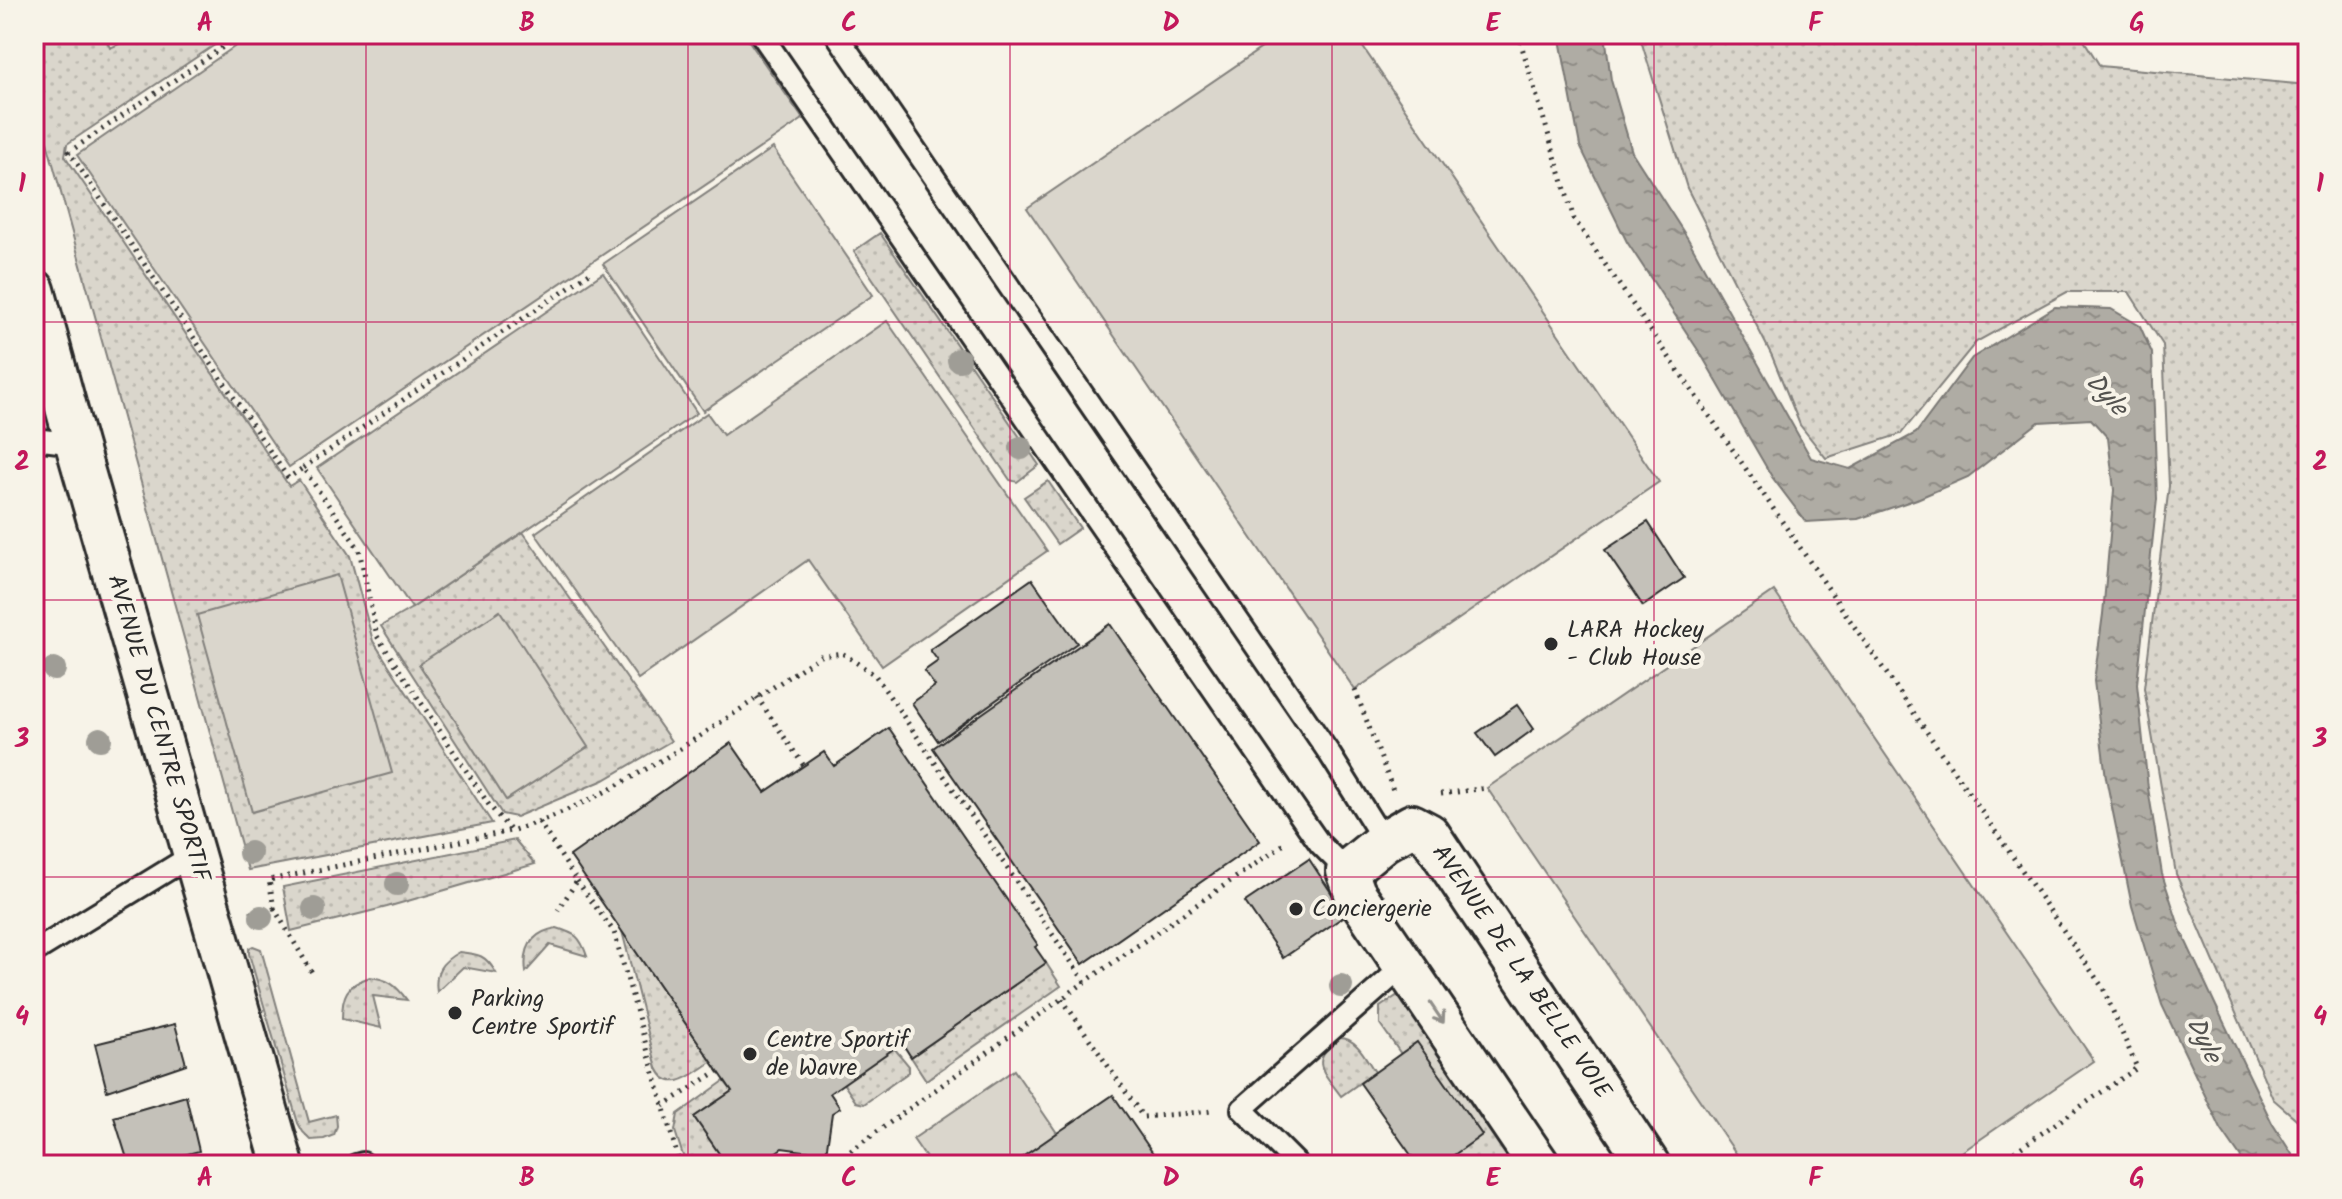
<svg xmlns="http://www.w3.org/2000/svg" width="2342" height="1199" viewBox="0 0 2342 1199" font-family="Kalam,sans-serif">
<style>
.grass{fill:url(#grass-dots);stroke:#82807c;stroke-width:2}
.pitch{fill:#dad6cc;stroke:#82807c;stroke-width:2}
.water{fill:url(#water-ripples);stroke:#7a7874;stroke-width:2}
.building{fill:#c4c1b9;stroke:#2b2b2b;stroke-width:2}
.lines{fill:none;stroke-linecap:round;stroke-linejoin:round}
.service-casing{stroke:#2b2b2b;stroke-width:26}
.minor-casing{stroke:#2b2b2b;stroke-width:46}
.path{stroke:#2b2b2b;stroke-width:5;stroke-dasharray:2 6;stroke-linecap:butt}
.service{stroke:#f7f3e8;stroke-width:20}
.minor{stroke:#f7f3e8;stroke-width:40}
.tree{fill:#9f9d96}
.oneway{stroke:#918f8a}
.grid{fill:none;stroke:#c2185b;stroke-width:2;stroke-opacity:0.55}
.poi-dot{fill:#2b2b2b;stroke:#f7f3e8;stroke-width:3}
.labels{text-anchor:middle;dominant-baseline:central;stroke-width:8;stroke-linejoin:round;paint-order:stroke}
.poi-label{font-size:24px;fill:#2b2b2b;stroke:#f7f3e8;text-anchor:start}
.street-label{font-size:24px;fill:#2b2b2b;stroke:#f7f3e8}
.water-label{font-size:26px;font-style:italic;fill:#53524f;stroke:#f7f3e8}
.neatline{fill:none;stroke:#c2185b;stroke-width:3}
.grid-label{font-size:26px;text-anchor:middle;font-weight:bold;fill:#c2185b}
</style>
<defs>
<pattern id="grass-dots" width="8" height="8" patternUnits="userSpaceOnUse" patternTransform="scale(2)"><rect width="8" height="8" fill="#dad6cc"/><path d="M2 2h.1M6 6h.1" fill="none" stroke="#bbb8af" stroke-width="1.8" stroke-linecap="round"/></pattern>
<pattern id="water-ripples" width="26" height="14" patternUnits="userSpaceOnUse" patternTransform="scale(2)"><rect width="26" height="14" fill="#afaca4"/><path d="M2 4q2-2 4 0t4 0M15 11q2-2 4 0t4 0" fill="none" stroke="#8f8c86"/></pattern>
</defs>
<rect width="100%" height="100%" fill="#f7f3e8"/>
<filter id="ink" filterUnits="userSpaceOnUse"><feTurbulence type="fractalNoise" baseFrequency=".0125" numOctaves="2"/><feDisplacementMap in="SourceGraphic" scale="16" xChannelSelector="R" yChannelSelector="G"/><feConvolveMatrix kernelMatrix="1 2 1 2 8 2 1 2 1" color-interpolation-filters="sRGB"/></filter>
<g filter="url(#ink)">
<path class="grass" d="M34 34H104L110 48 142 34H231L67 144 65 156 289 486 299 480 350 556 373 641 492 823 248 870 34 95Z
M1639 34H2080L2100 66 2308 85V1129L2273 1099 2176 874 2144 688 2169 486 2163 345 2129 292H2067L1976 342 1901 434 1826 458 1800 425 1772 356 1687 188Z
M880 233 1039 465 1017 482 1010 480 854 251Z
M1048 481 1080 528 1057 544 1024 497Z
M523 532 671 741 604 780 516 817 502 814 381 626 412 608Z
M515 840 535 864 387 907 291 931 283 887Z
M557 928C576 934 580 936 587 956L550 945 526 972C523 948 531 932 557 928Z
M622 931 712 1062C694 1073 670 1096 657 1068Z
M253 946 261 949 309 1122 336 1115 337 1126 334 1135 324 1139 311 1140 303 1132 298 1123 249 954V948Z
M459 952C479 954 486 955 496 973L463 967 437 992C434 972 441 962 459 952Z
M1046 963 1061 986 926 1080 911 1057Z
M370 977C388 979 396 985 407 1000L373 996 381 1028 342 1019C342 995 346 985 370 977Z
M1401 993 1518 1165H1440L1401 1054 1380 1024V1007Z
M1339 1038C1357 1037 1366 1059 1375 1072L1341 1096C1323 1071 1308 1061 1339 1038Z
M894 1048 909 1066V1072L864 1104 856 1102 843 1083Z
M724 1081 732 1091 694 1117 727 1165H686L675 1131 678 1114Z"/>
<path class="pitch" d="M253 34H744L803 119 289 467 77 155Z
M1282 34H1354L1659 482 1355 690 1027 208Z
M773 148 873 295 703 411 603 264Z
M603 273 697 413 412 608 317 468Z
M887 321 1047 551 882 666 808 560 638 679 535 533 707 413 723 435Z
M337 575 392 773 252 812 197 615Z
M1774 591 2094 1061 1943 1165H1744L1487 788Z
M500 611 588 747 506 800 419 664Z
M1014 1070 1057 1133 1011 1165H931L913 1139Z"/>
<path class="water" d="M1559 34H1605L1611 80 1632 152 1688 239 1811 458 1850 469 1916 433 1972 358 2055 307 2111 309 2140 326 2152 353 2157 499 2137 684 2148 788 2162 874 2180 929 2216 1006 2272 1123 2299 1165H2246L2221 1129 2162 1005 2132 906 2106 778 2094 681 2103 614 2114 490 2108 438 2091 419 2039 422 1968 477 1917 499 1858 519 1806 522 1772 477 1702 356 1627 242 1580 146Z"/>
<path class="building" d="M1648 522 1684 578 1643 606 1605 550Z
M1032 579 1077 643 938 741 912 703 935 686 924 671 938 661 930 650Z
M1110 624 1260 841 1083 964 933 748Z
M1517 705 1534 729 1495 757 1477 733Z
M889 728 1038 945 1035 947 1046 963 911 1057 902 1043 830 1093 840 1108 832 1113 826 1154 782 1148 758 1165H727L694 1117 732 1091 570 856 731 743 765 792 824 752 834 766Z
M1309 859 1346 915 1283 958 1245 902Z
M175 1024 186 1064 107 1091 95 1044Z
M1417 1042 1482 1135 1440 1165H1418L1360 1083Z
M1113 1095 1161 1165H1011L1057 1133Z
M186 1096 199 1151 146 1165H129L114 1117Z"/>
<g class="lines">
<defs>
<path id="service" d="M761 34 1308 827 1320 844 1347 871
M836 34 1329 753 1384 841
M34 439 76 444
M34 952 194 854
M356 1165 363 1163
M1298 1165 1242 1109 1390 978 1407 968"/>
<path id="minor" d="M34 290 76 444 283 1165
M1539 1165 1355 893 1347 871 1384 841 1412 825 1429 834 1649 1165"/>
</defs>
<use href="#service" class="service-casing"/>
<use href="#minor" class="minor-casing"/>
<path class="path" d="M242 34 69 152 288 478 303 468 359 549 377 636 489 805 511 831
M1518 34 1574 219 2103 988 2137 1068 1995 1165
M303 468 591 272
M1355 690 1393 790
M757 697 804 766
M1441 794 1487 788
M539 822 577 881 558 910
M577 881 614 932 680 1165
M274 908 314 976
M250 914 274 908 269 880 511 831C623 796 722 720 820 656L842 653 875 675 1085 982
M1062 999 1143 1117 1213 1111
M663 1106 718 1071
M831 1165 1085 982 1284 844"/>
<use href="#service" class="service"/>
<use href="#minor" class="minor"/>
</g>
<g class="tree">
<circle cx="959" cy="360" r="12"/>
<circle cx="1021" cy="448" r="12"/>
<circle cx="54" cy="669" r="12"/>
<circle cx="100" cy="739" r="12"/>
<circle cx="250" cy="853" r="12"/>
<circle cx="397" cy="884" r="12"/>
<circle cx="314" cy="909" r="12"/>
<circle cx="261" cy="917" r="12"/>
<circle cx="1341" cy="986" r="12"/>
</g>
<defs><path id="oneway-shaft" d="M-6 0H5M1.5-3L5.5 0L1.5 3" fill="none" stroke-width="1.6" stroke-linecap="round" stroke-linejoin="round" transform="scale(2)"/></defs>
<use class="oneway" href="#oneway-shaft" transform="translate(1437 1013) rotate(56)"/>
</g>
<path class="grid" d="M366 34V1165M688 34V1165M1010 34V1165M1332 34V1165M1654 34V1165M1976 34V1165M34 322H2308M34 600H2308M34 877H2308"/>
<g class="poi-dot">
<circle cx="1551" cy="644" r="8"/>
<circle cx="1296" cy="909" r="8"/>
<circle cx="455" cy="1013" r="8"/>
<circle cx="750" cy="1054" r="8"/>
</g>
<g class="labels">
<g class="poi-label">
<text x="1567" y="630">LARA Hockey<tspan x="1567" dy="28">- Club House</tspan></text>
<text x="1312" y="909">Conciergerie</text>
<text x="471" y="999">Parking<tspan x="471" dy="28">Centre Sportif</tspan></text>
<text x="766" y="1040">Centre Sportif<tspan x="766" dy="28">de Wavre</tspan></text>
</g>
<g class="street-label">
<text transform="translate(158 728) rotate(74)">AVENUE DU CENTRE SPORTIF</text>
<text transform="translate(1521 972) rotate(56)">AVENUE DE LA BELLE VOIE</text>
</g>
<g class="water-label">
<text transform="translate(2106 395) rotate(48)">Dyle</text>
<text transform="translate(2203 1040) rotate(64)">Dyle</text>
</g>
</g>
<rect width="2342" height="1199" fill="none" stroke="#f7f3e8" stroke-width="88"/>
<rect x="44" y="44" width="2254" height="1111" class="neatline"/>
<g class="grid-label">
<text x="205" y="31">A</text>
<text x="527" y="31">B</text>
<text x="849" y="31">C</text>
<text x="1171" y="31">D</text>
<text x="1493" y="31">E</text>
<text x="1815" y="31">F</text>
<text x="2137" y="31">G</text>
<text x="22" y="192">1</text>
<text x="2320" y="192">1</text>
<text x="22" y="470">2</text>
<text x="2320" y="470">2</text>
<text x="22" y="747">3</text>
<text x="2320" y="747">3</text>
<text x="22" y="1025">4</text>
<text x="2320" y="1025">4</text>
<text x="205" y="1186">A</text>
<text x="527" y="1186">B</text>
<text x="849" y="1186">C</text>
<text x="1171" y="1186">D</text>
<text x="1493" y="1186">E</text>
<text x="1815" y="1186">F</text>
<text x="2137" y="1186">G</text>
</g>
</svg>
